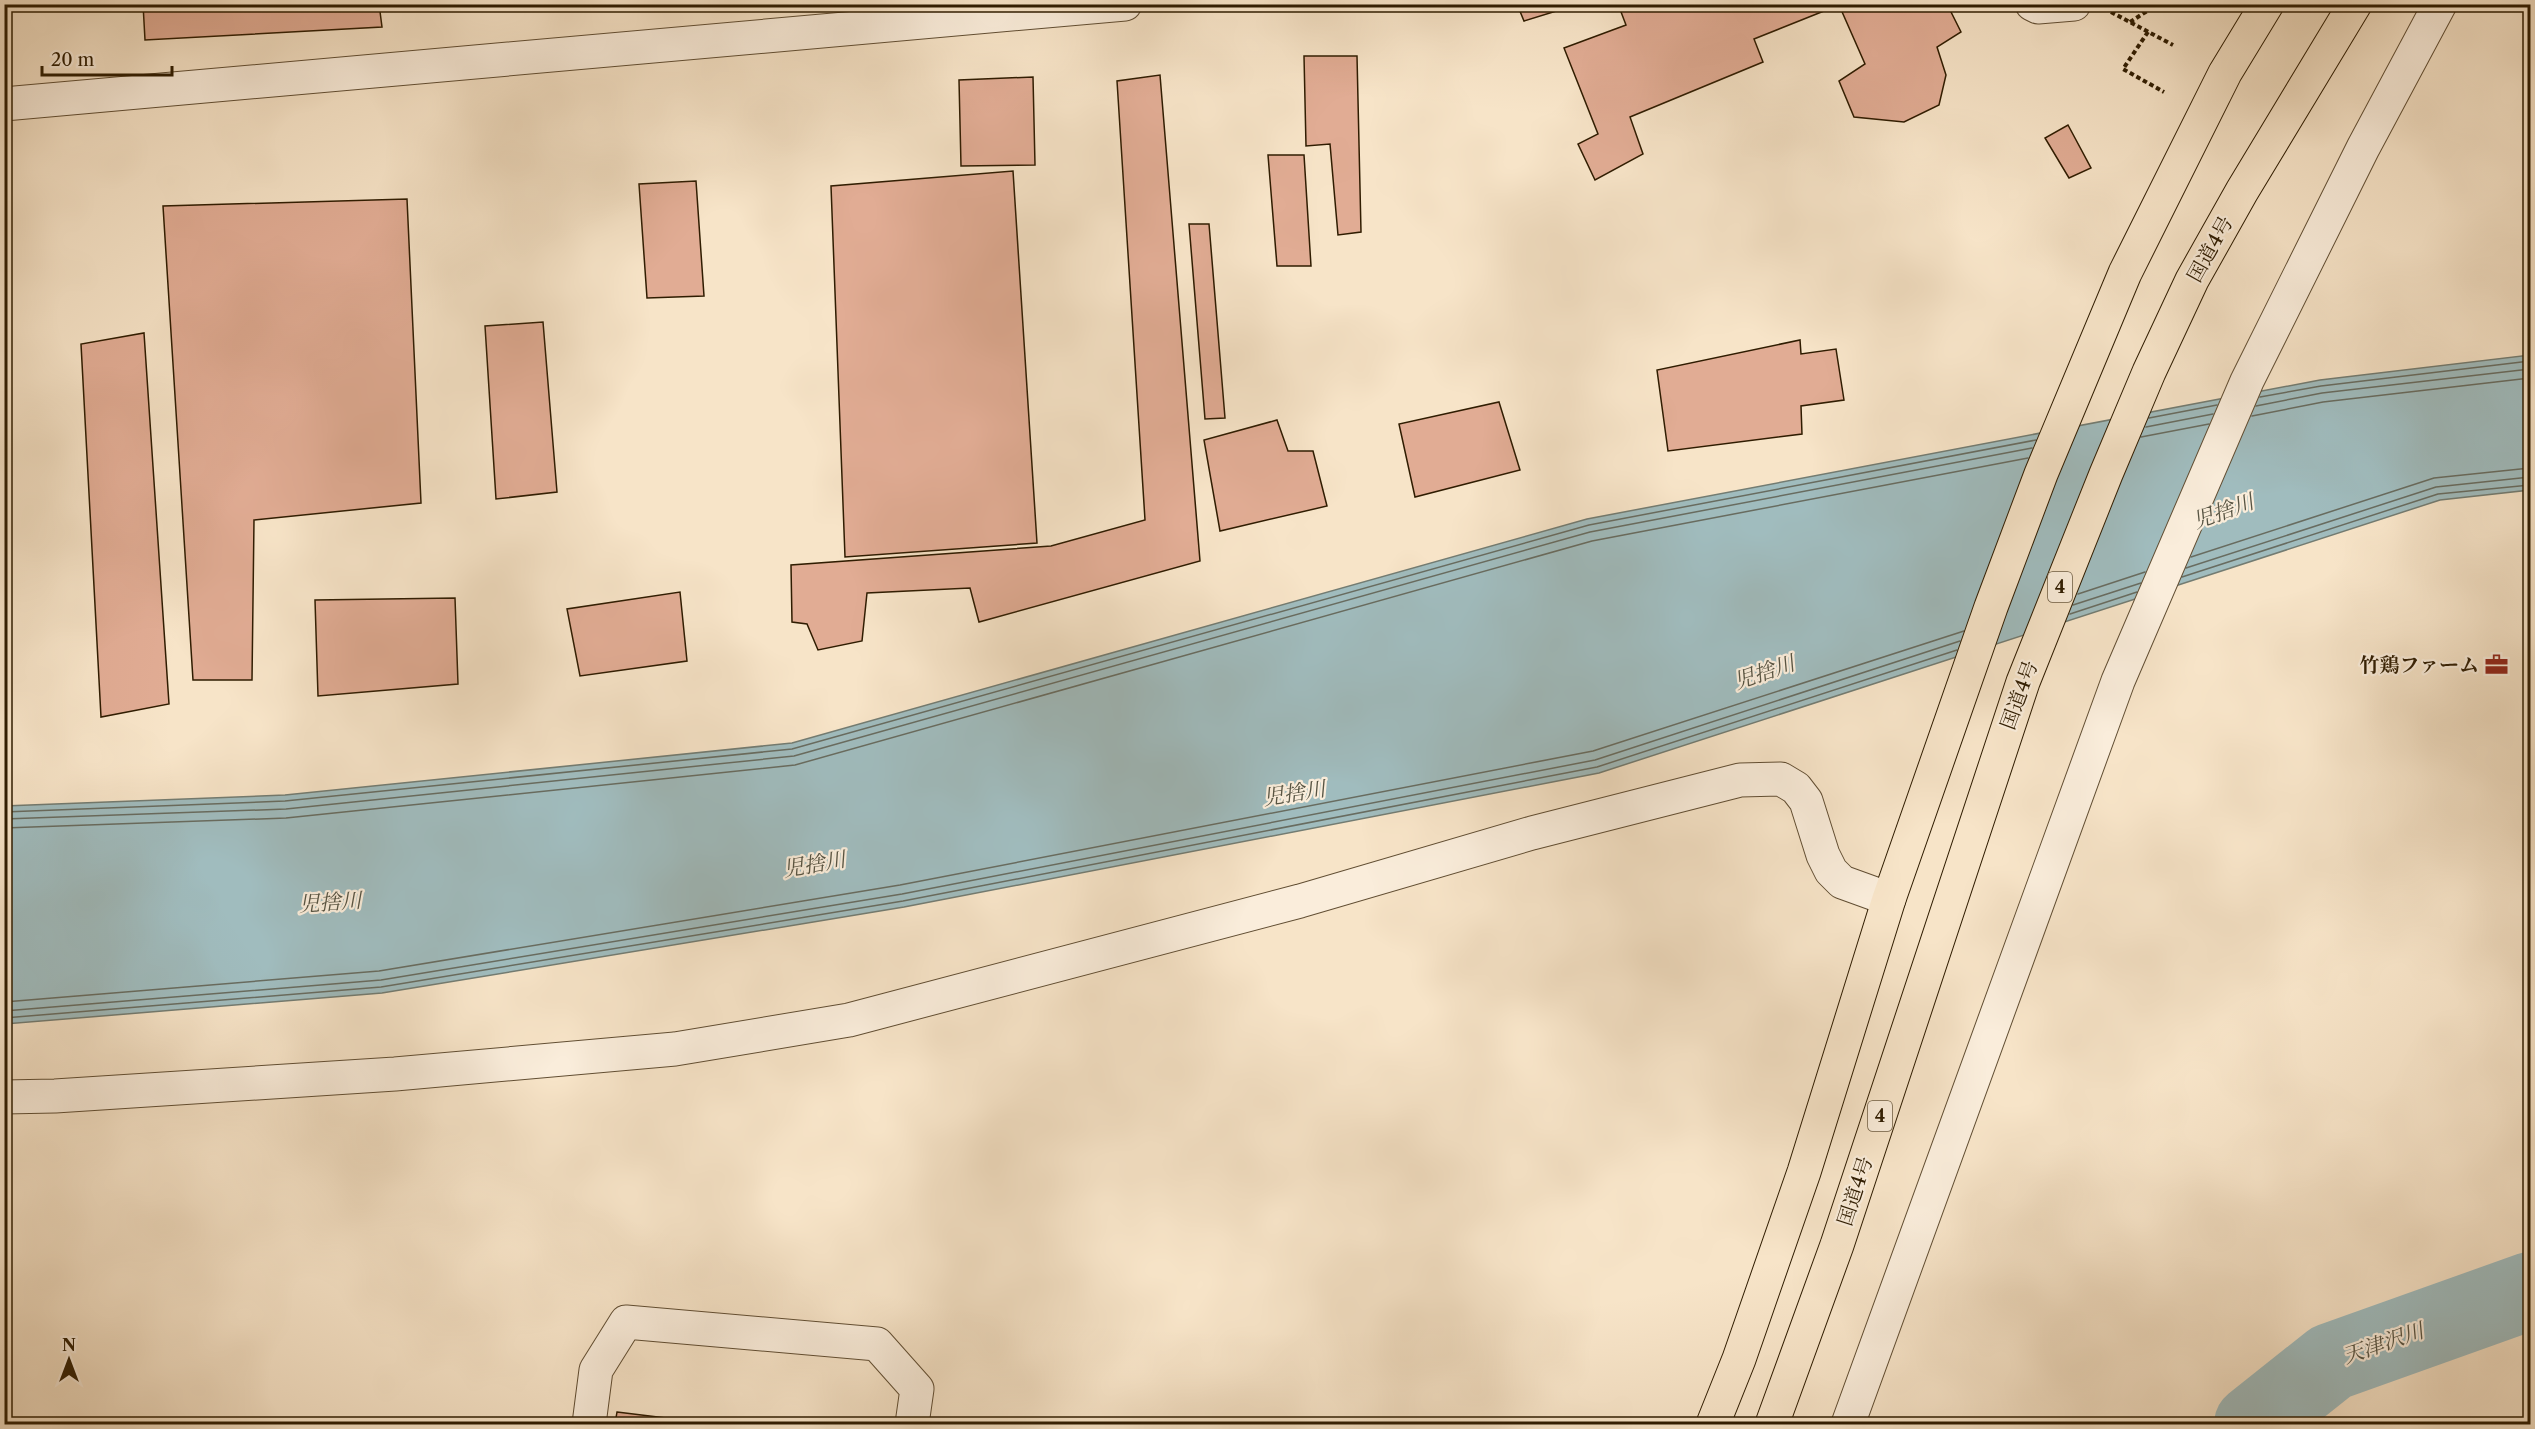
<svg xmlns="http://www.w3.org/2000/svg" width="2535" height="1429" viewBox="0 0 2535 1429" font-family="'Libre Caslon Text','Noto Serif JP',serif">
<style>
.water{fill:#a0bcbe;stroke:#737c72;stroke-width:1.5}
.lines{fill:none;stroke-linecap:round;stroke-linejoin:round}
.shore{stroke:#686c60;stroke-width:1.5}
.river{stroke:#a0bcbe;stroke-width:78}
.building{fill:#e1ac94;stroke:#2f1c01;stroke-width:1.5}
.minor-casing{stroke:#614e33;stroke-width:35}
.highway-casing{stroke:#2f1c01;stroke-width:35}
.path{stroke:#2f1c01;stroke-width:4;stroke-dasharray:4.5 3;stroke-linecap:butt}
.minor{stroke:#faeddb;stroke-width:33}
.highway{stroke:#f7e4c8;stroke-width:33}
.labels{text-anchor:middle;dominant-baseline:central;stroke-width:4.5;stroke-linejoin:round;paint-order:stroke}
.shield{fill:#faeddb;stroke:#6c5b42;stroke-width:1.5}
.shield-label{font-size:18px;font-weight:bold;fill:#2f1c01}
.street-label{font-size:20px;fill:#2f1c01;stroke:#faeddb}
.poi-label{font-size:20px;font-weight:bold;fill:#2f1c01;stroke:#faeddb;text-anchor:end}
.water-label{font-size:21px;font-style:italic;fill:#575443;stroke:#faeddb}
</style>
<rect width="100%" height="100%" fill="#f7e4c8"/>
<filter id="stains"><feTurbulence type="fractalNoise" baseFrequency=".00333" numOctaves="4"/><feColorMatrix values="0 0 0 0 .2 0 0 0 0 .09 0 0 0 0 .02 0 0 0 .5 -.17"/></filter>
<radialGradient id="worn" r=".72"><stop offset=".6" stop-color="#630" stop-opacity="0"/><stop offset="1" stop-color="#630" stop-opacity=".3"/></radialGradient>
<path class="water" d="M2530 355V490L2440 500 1599 773 904 907 382 993 5 1024 4 806 285 795 792 743 1587 519 2320 380Z"/>
<g class="lines">
<path class="shore" d="M2260 397 2321 386 2530 361
M2256 406 2322 393 2530 369
M2252 416 2323 402 2530 378
M2149 418 2217 405
M2146 427 2213 414
M2141 437 2209 424
M2191 557 2434 478 2530 468
M2186 568 2436 487 2530 477
M2182 577 2438 494 2530 485
M2078 594 2145 572
M2073 605 2141 583
M2070 614 2137 592
M4 812 285 801 792 749 1589 525 2036 440
M4 819 286 809 794 756 1590 532 2032 448
M4 828 286 818 795 765 1592 541 2028 458
M4 1002 379 971 900 885 1593 751 1964 631
M4 1011 381 980 902 894 1595 760 1960 641
M4 1018 381 987 903 901 1597 767 1957 650"/>
<path class="river" d="M2253 1424 2331 1362 2530 1291"/>
</g>
<path class="building" d="M143 4H379L382 27 145 40Z
M1517 4H1579L1524 21Z
M1618 4H1947L1961 32 1937 47 1946 75 1939 105 1904 122 1854 117 1839 81 1865 64 1839 5 1754 39 1763 62 1630 117 1643 154 1595 180 1578 144 1598 134 1564 48 1626 25Z
M1304 56H1357L1361 232 1338 235 1330 144 1306 146Z
M1160 75 1200 561 979 622 970 588 867 593 862 641 818 650 807 624 792 622 791 565 1051 546 1145 520 1117 81Z
M1033 77 1035 165 961 166 959 80Z
M2068 125 2091 168 2069 178 2045 138Z
M1268 155H1304L1311 266H1277Z
M1013 171 1037 543 845 557 831 186Z
M696 181 704 296 647 298 639 184Z
M407 199 421 503 254 520 252 680H193L163 206Z
M1189 224H1209L1225 418 1205 419Z
M543 322 557 492 496 499 485 326Z
M144 333 169 704 101 717 81 344Z
M1800 340 1801 354 1836 349 1844 400 1801 406 1802 434 1668 451 1657 370Z
M1499 402 1520 470 1415 497 1399 424Z
M1277 420 1288 451H1313L1327 506 1220 531 1204 440Z
M680 592 687 661 580 676 567 609Z
M455 598 458 684 318 696 315 600Z
M617 1412 715 1424H615Z"/>
<g class="lines">
<defs>
<path id="minor" d="M2032 4 2038 7 2074 4
M4 104 1125 4
M4 1097 55 1096 395 1074 675 1049 849 1020 1300 901 1532 833 1740 780 1781 779 1796 788 1806 801 1823 855 1831 871 1842 882 1889 899
M589 1424 596 1370 626 1322 877 1344 917 1389 912 1424
M1848 1424 2118 681 2247 381 2363 148 2440 4"/>
<path id="highway" d="M1713 1424 1739 1359 1804 1172 1889 899 1991 607 2041 474 2125 273 2225 73 2267 4
M1772 1424 1837 1245 2023 682 2106 474 2149 372 2192 280 2242 191 2355 4"/>
</defs>
<use href="#minor" class="minor-casing"/>
<use href="#highway" class="highway-casing"/>
<path class="path" d="M2111 12 2173 45
M2130 22 2158 4
M2148 32 2123 69 2164 92"/>
<use href="#minor" class="minor"/>
<use href="#highway" class="highway"/>
</g>
<defs>
<symbol id="office-bare" viewBox="-9 -9 18 18"><path d="M-6-3h4V-5.5h4V-3h4V5H-6ZM-1-4.5V-3h2v-1.5ZM-6 0V1H6V0Z" fill="#8f2418" stroke="#faeddb" stroke-width="2.5" paint-order="stroke"/></symbol>
</defs>
<g fill-rule="evenodd">
<use href="#office-bare" x="2480" y="648" width="33" height="33"/>
</g>
<g class="labels">
<g class="shield">
<rect x="2048" y="572" width="24" height="30" rx="4.5"/>
<rect x="1868" y="1101" width="24" height="30" rx="4.5"/>
</g>
<g class="shield-label">
<text x="2060" y="587">4</text>
<text x="1880" y="1116">4</text>
</g>
<g class="street-label">
<text transform="translate(2210 249) rotate(-61)">国道4号</text>
<text transform="translate(2019 695) rotate(-70)">国道4号</text>
<text transform="translate(1855 1191) rotate(-72)">国道4号</text>
</g>
<g class="poi-label">
<text x="2479" y="665">竹鶏ファーム</text>
</g>
<g class="water-label">
<text transform="translate(2223 511) rotate(-20)">児捨川</text>
<text transform="translate(1764 672) rotate(-19)">児捨川</text>
<text transform="translate(1294 793) rotate(-9)">児捨川</text>
<text transform="translate(814 864) rotate(-10)">児捨川</text>
<text transform="translate(330 902) rotate(-4)">児捨川</text>
<text transform="translate(2383 1343) rotate(-19)">天津沢川</text>
</g>
</g>
<rect width="2535" height="1429" fill="none" stroke="#f7e4c8" stroke-width="24"/>
<rect x="6" y="6" width="2523" height="1417" fill="none" stroke="#2f1c01" stroke-width="3"/>
<rect x="12" y="12" width="2511" height="1405" fill="none" stroke="#2f1c01" stroke-width="1.5"/>
<g transform="translate(69 1360)" stroke="#faeddb" stroke-width="4.5" paint-order="stroke">
<path d="M0-4.5L10 22L0 15L-10 22Z" fill="#2f1c01"/>
<text y="-9" font-size="16" font-weight="bold" text-anchor="middle" fill="#2f1c01">N</text>
</g>
<path d="M42 66v9h130v-9" fill="none" stroke="#2f1c01" stroke-width="3"/>
<text x="51" y="66" font-size="18" fill="#2f1c01" stroke="#faeddb" stroke-width="4.5" paint-order="stroke">20 m</text>
<rect width="100%" height="100%" filter="url(#stains)"/>
<rect width="100%" height="100%" fill="url(#worn)"/>
</svg>
